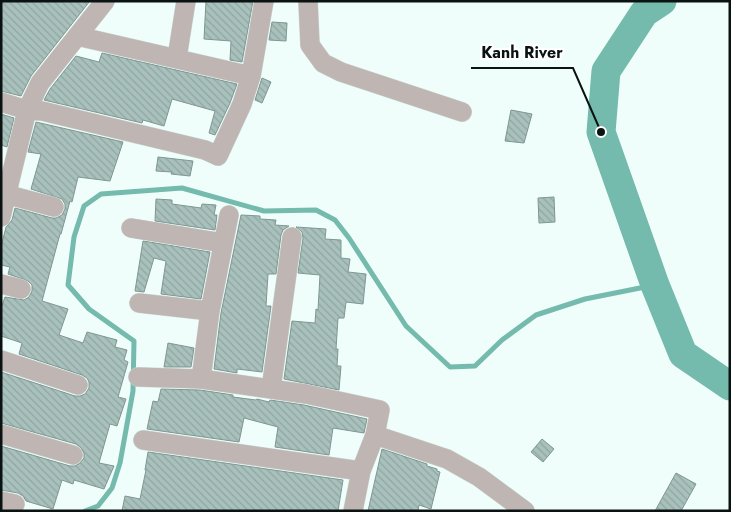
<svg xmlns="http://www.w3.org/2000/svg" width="731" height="512" viewBox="0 0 731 512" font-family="Jost,sans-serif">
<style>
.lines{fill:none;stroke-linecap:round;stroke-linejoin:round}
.stream{stroke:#74baad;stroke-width:5}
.river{stroke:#74baad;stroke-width:29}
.building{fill:url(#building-back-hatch);stroke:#7f9691}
.minor-casing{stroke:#cad8d6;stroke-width:20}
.minor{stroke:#bfb5b2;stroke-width:19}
.leader{fill:none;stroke:#0a1312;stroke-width:2}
.callout-dot{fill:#0a1312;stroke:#fff;stroke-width:2}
.callout-label{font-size:16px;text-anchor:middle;font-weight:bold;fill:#0a1312;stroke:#fff;stroke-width:4.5;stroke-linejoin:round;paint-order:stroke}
</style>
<defs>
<pattern id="building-back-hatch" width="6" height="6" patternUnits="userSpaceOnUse" patternTransform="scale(1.25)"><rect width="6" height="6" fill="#a9c1bc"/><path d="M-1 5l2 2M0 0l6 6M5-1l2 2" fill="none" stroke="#90a5a1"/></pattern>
</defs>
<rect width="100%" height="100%" fill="#effefb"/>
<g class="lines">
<path class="stream" d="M85 511 98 506 112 488 120 463 133 391 134 341 89 309 68 285 74 237 84 206 101 194 182 188 264 211 316 210 335 220 349 238 406 326 450 367 475 366 502 340 536 315 585 299 655 285"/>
<path class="river" d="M662 1 644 13 606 71 601 132 655 285 683 354 730 386"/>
</g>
<path class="building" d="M1 1H90L31 76 21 96 1 91Z
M206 1H253L242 62 230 60 231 41 204 39Z
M272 22 287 23 286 41 269 40Z
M102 53 237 84 230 103 215 135 209 133 215 111 172 99 164 126 143 120 142 123 44 100 50 89 76 56 99 62Z
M262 78 271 82 262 103 255 100Z
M511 110 532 114 524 143 505 141Z
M1 114 14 118 7 147 1 145Z
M36 122 123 142 110 181 78 177 72 202 70 201 61 234H60L42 301 68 309 59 335 83 343 87 332 117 340 115 347 127 350 124 360 128 362 118 397 126 399 117 426 110 424 99 463 114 466 104 489 74 480 73 484 62 480 53 509 26 501 23 496 18 493 1 490V446L70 466H75L80 463 84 458V453L81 448 76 444 1 423V372L75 396H80L85 394 89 388V382L87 378 82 375 19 354 22 343 1 336V308L5 297 24 300 29 297 32 291V285L28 281 8 274 10 267 1 265V247L6 227 12 220 15 208 52 218H56L62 215 65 209V204L62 199 31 189 41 154 28 152Z
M158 157 193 161 190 176 171 174 172 172 156 171Z
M554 197 555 222 539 223 538 198Z
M156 199 172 200V204L201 208 202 204 216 205 214 215H217L215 230 155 221Z
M241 215 260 216V219L276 220 275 225 289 226 283 230 281 235 276 274H268L266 306H271L262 372 237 369V373L214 369 221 313Z
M296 227 326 229 325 239 341 240V258L350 259 348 272 366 274 363 304 346 302 344 318H338L336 349H338L337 366H341L339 390 284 379 292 321 315 323 316 309 318 310 320 275 298 273 303 238 302 232Z
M143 241 210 252 201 299 161 294 166 261 154 258 144 292 135 291Z
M168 343 194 348 191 367H164Z
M161 389 200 390 233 395V397L256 400 257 399 269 402 270 400 304 405 367 419 364 433 333 428 329 455 275 447 278 427 244 418 239 442 147 429 153 401 158 402Z
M542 439 554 449 543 462 531 452Z
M382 449 427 464V466L437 469V471L440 472 431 509 419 505 418 511H368Z
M148 452 343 480 338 511H122L125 496 140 499 146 470H145Z
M676 473 696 484 681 511H655Z"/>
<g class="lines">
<defs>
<path id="minor" d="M308 1 310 45 323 63 341 72 462 112
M77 36 251 76
M177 58 186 1
M1 102 27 110 42 111 205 150 218 156 242 104 251 76 264 1
M1 193 54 207
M1 217 27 110 40 83 105 1
M131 228 223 243
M1 284 21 289
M139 303 210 311
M1 360 78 385
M138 377 201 379 306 394 380 410 375 435 361 471 353 511
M201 379 210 311 229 215
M271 389 292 237
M1 434 73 455
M375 435 447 459 479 477 525 511
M143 440 361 471
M1 501 15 504"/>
</defs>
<use href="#minor" class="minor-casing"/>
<use href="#minor" class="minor"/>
</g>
<path class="leader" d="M601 132L573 68H471"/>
<circle class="callout-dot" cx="601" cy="132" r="5"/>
<g class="callout-label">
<text x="522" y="58">Kanh River</text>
</g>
<rect width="731" height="512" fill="none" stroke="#0a1312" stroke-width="5"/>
</svg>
